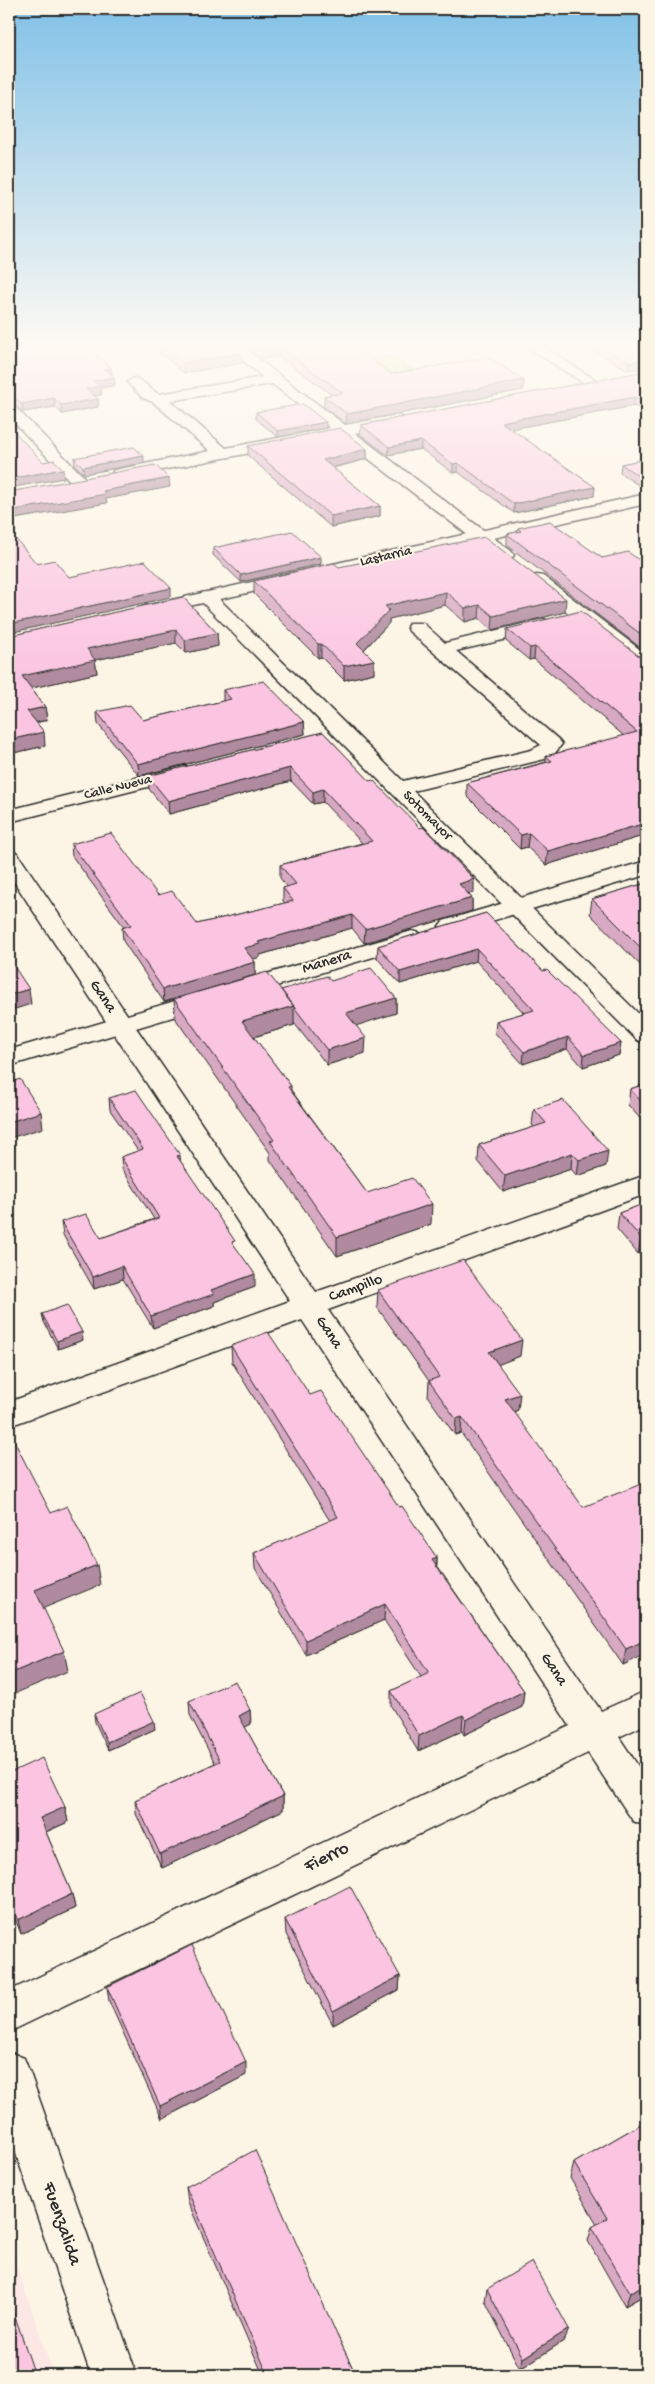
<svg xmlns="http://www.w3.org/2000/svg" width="655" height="2384" viewBox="0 0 655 2384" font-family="'Gochi Hand',sans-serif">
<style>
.built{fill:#fce7e4}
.green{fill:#c6d98d;stroke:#78825c}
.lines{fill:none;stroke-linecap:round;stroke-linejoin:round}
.minor-casing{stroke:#2b2b2b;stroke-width:3}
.major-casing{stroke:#2b2b2b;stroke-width:3}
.minor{fill:#fcf5e5;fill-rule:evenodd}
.major{fill:#fcf5e5;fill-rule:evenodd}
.wall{fill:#d8a9c2;stroke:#2b2b2b}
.shaded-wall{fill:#b08a9e;stroke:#2b2b2b}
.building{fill:#fbc5e1;stroke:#2b2b2b}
.labels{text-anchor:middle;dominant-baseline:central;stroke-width:4.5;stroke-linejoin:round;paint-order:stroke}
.far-street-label{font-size:14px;fill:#2b2b2b;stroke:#fcf5e5}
.street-label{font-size:16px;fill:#2b2b2b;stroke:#fcf5e5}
.near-street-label{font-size:19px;fill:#2b2b2b;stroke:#fcf5e5}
</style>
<rect width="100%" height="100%" fill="#fcf5e5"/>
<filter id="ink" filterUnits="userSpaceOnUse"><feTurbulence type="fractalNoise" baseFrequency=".02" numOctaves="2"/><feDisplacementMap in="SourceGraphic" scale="10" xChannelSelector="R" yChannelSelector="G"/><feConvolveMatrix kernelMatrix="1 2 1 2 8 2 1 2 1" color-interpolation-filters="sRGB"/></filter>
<g filter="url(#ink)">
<path class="built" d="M9 2244 54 2375H9Z"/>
<path class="green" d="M392 356 417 373 387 379 362 362Z"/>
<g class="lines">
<defs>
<path id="minor" d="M221 343H237L345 425 397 415 402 417 405 420 402 423 355 433 511 551 514 555 511 559H499L339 436 120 478 114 476 112 473 114 470 210 451 153 402 143 398 127 382 134 378C144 380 150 390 159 394L263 377ZM272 384 330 428 226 448 170 401Z
M521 343H538L600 383 593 387 588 386Z
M9 404 14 406 85 478 87 481 85 484H73L9 417Z
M537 575 543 576 646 654V669L639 667 531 584 528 580 531 576Z
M207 592 213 593 403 781 531 750 541 745 409 631 407 627 409 623H423L445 643 543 619 550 621 552 625 550 629 456 651 559 740 562 744 555 753 545 759 413 791 646 1021V1043L637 1040 201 601 198 597 201 593Z
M184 766 191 768 194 772 191 776 9 822V810Z
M9 851 17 853 316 1292 646 1175V1194L328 1310 601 1711 646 1691V1724L619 1737 646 1778V1826L633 1821 588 1753 9 2032V1991L570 1726 302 1320 9 1426V1402L290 1301 9 874Z
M9 2052 24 2058 30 2073 137 2375H91L9 2133Z"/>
<path id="major" d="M646 494V504L149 615 143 614 140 610 143 606 149 605Z
M646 861V875L451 933 443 931 439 926 443 921Z
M412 931 420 933 424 938 420 943 9 1066V1050Z"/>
</defs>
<use href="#minor" class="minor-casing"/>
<use href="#major" class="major-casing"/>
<use href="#minor" class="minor"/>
<use href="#major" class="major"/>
</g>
<path class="wall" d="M9 343 111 375 114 377 115 385 101 388V395L94 396 98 399V407L62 414 55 407 23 412 10 402 9 403Z
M148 343H231L242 353V363L184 373Z
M240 343H350L391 374 524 380 523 390 346 424 324 407V396L332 395 279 356 262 359Z
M582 343H646L628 370Z
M646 371V413L634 406 510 429 595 487 594 496 514 513 458 472 453 473 421 449 388 455 360 434 361 425Z
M256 412 326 428 278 437 256 419Z
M248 446 367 449V459L333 468 380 506V516L331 527 248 456Z
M74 458 144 463 84 474 75 465Z
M646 459V490L620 473 621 464Z
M518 528 602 558 646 565V652L507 545V534L517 532Z
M213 548 321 564 241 582 213 555Z
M339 567 565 612 492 630 479 618 465 622 445 605 389 619V623L364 650 374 673 344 680 321 657 318 658 254 594V581Z
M183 597 217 633 218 646 186 653 176 643 95 660 97 673 31 688 45 707 47 720 36 723 45 746 9 754V636Z
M507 629 639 656 646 835 546 865 527 847 520 849 467 796V783L546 762V756L624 736 534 659 529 660 506 641Z
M223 690 304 722 305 734 139 776 98 724 97 712 143 720 223 701Z
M323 732 474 892 468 894 472 898V911L364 943 352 928 260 955V957L253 959 255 962V975L164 1002 123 941 122 928 124 927 72 856 71 844 158 895 197 924 285 903 283 901V888L287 887 280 878V865L362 843 323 802 313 804 291 781 169 814 149 789 148 776Z
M646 883V971L590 914 592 899Z
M486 913 543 971 621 1043 619 1055 583 1067 567 1049 523 1064 495 1033 496 1021 524 1013 476 961 400 984 377 958 378 946Z
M331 981 396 998V1013L356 1025 365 1053 327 1065 294 1023V1025L254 1037 291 1086V1090L367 1193 431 1224 337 1256 270 1160V1153L175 1018 174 999 281 990Z
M646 1084V1125L628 1105 630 1089Z
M109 1098 181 1162 235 1247 255 1287 214 1302V1306L153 1328 123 1279 94 1289 63 1235 61 1222 101 1238 154 1219 122 1169 121 1157 138 1151 110 1110Z
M534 1109 606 1166 577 1176 571 1169 503 1192 478 1161 479 1145 534 1127 532 1125Z
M646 1188V1251L638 1254 617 1229 619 1213 644 1204Z
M378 1290 520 1356 498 1364 518 1410 514 1412 646 1654 623 1665 461 1433 455 1435 428 1397 429 1381 377 1307Z
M42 1314 83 1340 58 1349 44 1322Z
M231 1346 310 1395 399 1507 437 1558V1566L524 1691 522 1707 464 1735 462 1731 418 1751 391 1706V1691L421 1677 384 1620 306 1655 255 1568 254 1553 330 1521 232 1362Z
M189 1701 250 1710 251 1724 245 1727 283 1796V1810L162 1868 136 1814 135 1800 215 1763 190 1715Z
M94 1714 155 1729 108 1750 95 1722Z
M9 1773 65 1807 68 1822 46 1832 72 1894 75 1908 21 1934 9 1903Z
M285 1919 400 1976 399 1990 333 2025 286 1934Z
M107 1987 246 2075 162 2119 109 2001Z
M646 2121V2294L625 2306 588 2241 592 2227 597 2224 570 2178 574 2163Z
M186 2187 337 2335 356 2375H263L188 2202Z
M487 2289 565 2340 520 2369 485 2301Z"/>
<path class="shaded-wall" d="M279 347V356L262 359 261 350Z
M242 353V363L184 373 183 363Z
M646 360V368L628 370 629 362Z
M111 368 112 376 104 369Z
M114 377 115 385 101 388V395L87 397 86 389 94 381Z
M524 380 523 390 346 424 347 414Z
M635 397 634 406 500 431 501 422Z
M54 398 55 407 23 412 22 404Z
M98 399V407L62 414 61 405Z
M326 422V428L278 437V431Z
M421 441V449L388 455 389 447Z
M367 449V459L323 470V460Z
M144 456V463L84 474 83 467Z
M458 463V472L453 473V464Z
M63 469 64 478 9 488V479Z
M169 478 170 487 106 499 107 503 9 520V511L103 491Z
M595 487 594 496 514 513V504Z
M380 506V516L331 527V516Z
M321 557V564L241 582V575Z
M171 588V597L9 633V624Z
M446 592 445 605 389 619V623L357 657V643L385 606Z
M566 599 565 612 492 630 493 616Z
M480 605 479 618 465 622V608Z
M176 630V643L95 660 97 673 24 690 22 676 87 649Z
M217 633 218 646 186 653 185 640Z
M318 644H321V657L318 658Z
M535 647 534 659 529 660 530 648Z
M374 660V673L344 680V666Z
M45 707 47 720 29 724 27 711Z
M304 722 305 734 139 776 138 764Z
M44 732 45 746 9 754V740Z
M290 768 291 781 169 814 168 801Z
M323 789V802L313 804V792Z
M646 823V835L546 865 548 851Z
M529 833 527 847 520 849 521 835Z
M474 879V892L458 897 459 884Z
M472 898V911L364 943 365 929Z
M352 915V928L260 955V957L245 962 244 948 258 942Z
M477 949 476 961 400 984V972Z
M255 962V975L164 1002 163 989Z
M29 989 31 1004 9 1011V995Z
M396 998V1013L346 1029V1013Z
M294 1006V1025L243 1040 242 1021Z
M568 1037 567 1049 523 1064 524 1052Z
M366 1038 365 1053 327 1065V1050Z
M621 1043 619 1055 583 1067 584 1055Z
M41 1112 43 1128 10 1138 9 1122Z
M608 1151 606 1166 577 1176 579 1160Z
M572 1153 571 1169 503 1192 505 1176Z
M180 1155 181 1167 177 1156Z
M432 1204 431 1224 337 1256V1237Z
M646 1236V1251L638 1254 641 1238Z
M122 1266 123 1279 94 1289 93 1277Z
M255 1274V1287L214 1302V1306L153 1328 151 1316 211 1290Z
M82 1332 83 1340 58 1349 57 1341Z
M522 1340 520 1356 487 1369 489 1352Z
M520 1394 518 1410 504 1416 505 1399Z
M462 1417 461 1433 455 1435 456 1419Z
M437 1558 436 1573 432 1560Z
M97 1565 100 1585 39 1610 35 1590Z
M385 1604 384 1620 306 1655V1640Z
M646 1640V1654L623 1665 626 1649Z
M64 1651 68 1671 9 1696V1674Z
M524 1691 522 1707 464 1735 466 1720Z
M250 1710 251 1724 240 1730 239 1716Z
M463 1715 462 1731 418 1751 419 1736Z
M154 1721 155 1729 108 1750 107 1742Z
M283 1796V1810L162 1868 160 1854Z
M65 1807 68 1822 43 1833 40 1818Z
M72 1894 75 1908 21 1934 18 1920Z
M400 1976 399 1990 333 2025V2011Z
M246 2062V2075L162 2119 160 2106Z
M646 2283V2294L625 2306 630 2293Z
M569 2329 565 2340 520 2369 523 2358Z"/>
<path class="building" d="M9 343H85L111 368 104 369 114 377 94 381 101 386 86 389 98 399 61 405 54 398 22 404 9 394Z
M159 343H231L242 353 183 363Z
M253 343H350L391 374 488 357 524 380 347 414 324 396 343 393 279 347 261 350Z
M596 343H646V360L629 362Z
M646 371V404L635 397 501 422 595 487 514 504 458 463 453 464 421 441 389 447 361 425Z
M303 404 326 422 278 431 256 412Z
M9 426 43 462 54 460 63 469 9 479Z
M340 428 367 449 323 460 380 506 331 516 248 446Z
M134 447 144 456 83 467 74 458Z
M646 459V481L621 464Z
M155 465 169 478 103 491 106 494 9 511V492Z
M550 521 602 558 628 552 646 565V638L507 534 521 531 518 528Z
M9 531 37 564 54 560 69 577 145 561 171 588 9 624Z
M292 531 321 557 241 575 213 548Z
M485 537 566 599 493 616 480 605 465 608 446 592 385 606 389 610 357 643 374 660 344 666 321 644H318L254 581 334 563 339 567Z
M183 597 217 633 185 640 176 630 87 649 95 660 22 676 45 707 27 711 44 732 9 740V636Z
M581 611 639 656 646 658V823L548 851 529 833 521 835 467 783 552 761 546 756 637 732 535 647 530 648 507 629Z
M264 681 304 722 138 764 97 712 130 705 143 720 231 699 223 690Z
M323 732 370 781 373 780 420 828 423 827 474 879 459 884 472 898 365 929 352 915 258 942 260 944 244 948 255 962 163 989 122 928 131 925 71 844 111 833 158 895 172 891 197 924 293 901 283 888 296 884 280 865 372 841 323 789 313 792 290 768 168 801 148 776Z
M646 883V953L592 899Z
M486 913 543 971 547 970 621 1043 584 1055 568 1037 524 1052 496 1021 534 1010 477 949 400 972 378 946Z
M9 959 29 989 9 995Z
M371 968 396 998 346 1013 366 1038 327 1050 281 990 327 976 331 981Z
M267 972 294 1006 242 1021 291 1086 288 1087 367 1193 412 1178 432 1204 337 1237 270 1141 274 1140 174 999Z
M20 1079 41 1112 9 1122V1083Z
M646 1084V1107L630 1089Z
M136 1090 180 1155 177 1156 235 1241 232 1242 255 1274 211 1290 214 1294 151 1316 122 1266 93 1277 61 1222 86 1214 101 1238 159 1218 121 1157 143 1149 109 1098Z
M563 1100 608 1151 579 1160 572 1153 505 1176 479 1145 546 1123 534 1109Z
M646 1203V1236L641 1238 619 1213Z
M463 1260 522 1340 489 1352 520 1394 505 1399 583 1507 646 1482V1640L626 1649 462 1417 456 1419 429 1381 439 1377 378 1290Z
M67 1305 82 1332 57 1341 42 1314Z
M268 1332 310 1395 321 1391 399 1507 402 1506 437 1558 432 1560 524 1691 466 1720 463 1715 419 1736 391 1691 429 1673 385 1604 306 1640 254 1553 338 1517 231 1346Z
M11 1435 51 1513 67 1506 97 1565 35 1590 64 1651 9 1674V1436Z
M235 1681 250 1710 239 1716 283 1796 160 1854 135 1800 220 1761 189 1701Z
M140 1693 154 1721 107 1742 94 1714Z
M42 1758 65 1807 40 1818 72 1894 18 1920 9 1898V1773Z
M350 1886 400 1976 333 2011 285 1919Z
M192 1945 246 2062 160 2106 107 1987Z
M646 2121V2283L630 2293 592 2227 607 2218 574 2163Z
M255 2150 337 2335 356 2375H268L186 2187Z
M532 2262 569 2329 523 2358 487 2289Z
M9 2299 35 2375H9Z"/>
</g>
<linearGradient id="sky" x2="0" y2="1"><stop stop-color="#81c1e7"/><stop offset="0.51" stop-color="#fefaf3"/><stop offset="1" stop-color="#fefaf3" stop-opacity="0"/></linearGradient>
<rect width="655" height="677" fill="url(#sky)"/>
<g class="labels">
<g class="far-street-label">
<text transform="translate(386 557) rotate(-13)">Lastarria</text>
<text transform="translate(118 788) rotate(-14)">Calle Nueva</text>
<text transform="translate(427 816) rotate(45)">Sotomayor</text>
</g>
<g class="street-label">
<text transform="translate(327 963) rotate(-17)">Manera</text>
<text transform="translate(102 997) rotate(56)">Gana</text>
<text transform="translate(356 1289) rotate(-20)">Campillo</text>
<text transform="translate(328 1333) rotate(56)">Gana</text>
<text transform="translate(553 1670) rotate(56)">Gana</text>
</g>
<g class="near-street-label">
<text transform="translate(327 1858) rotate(-26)">Fierro</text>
<text transform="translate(61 2224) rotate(71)">Fuenzalida</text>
</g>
</g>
<rect width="655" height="2384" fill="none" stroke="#fcf5e5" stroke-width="30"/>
<rect x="15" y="15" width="625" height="2354" fill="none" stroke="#2b2b2b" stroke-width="2" filter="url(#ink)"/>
</svg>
